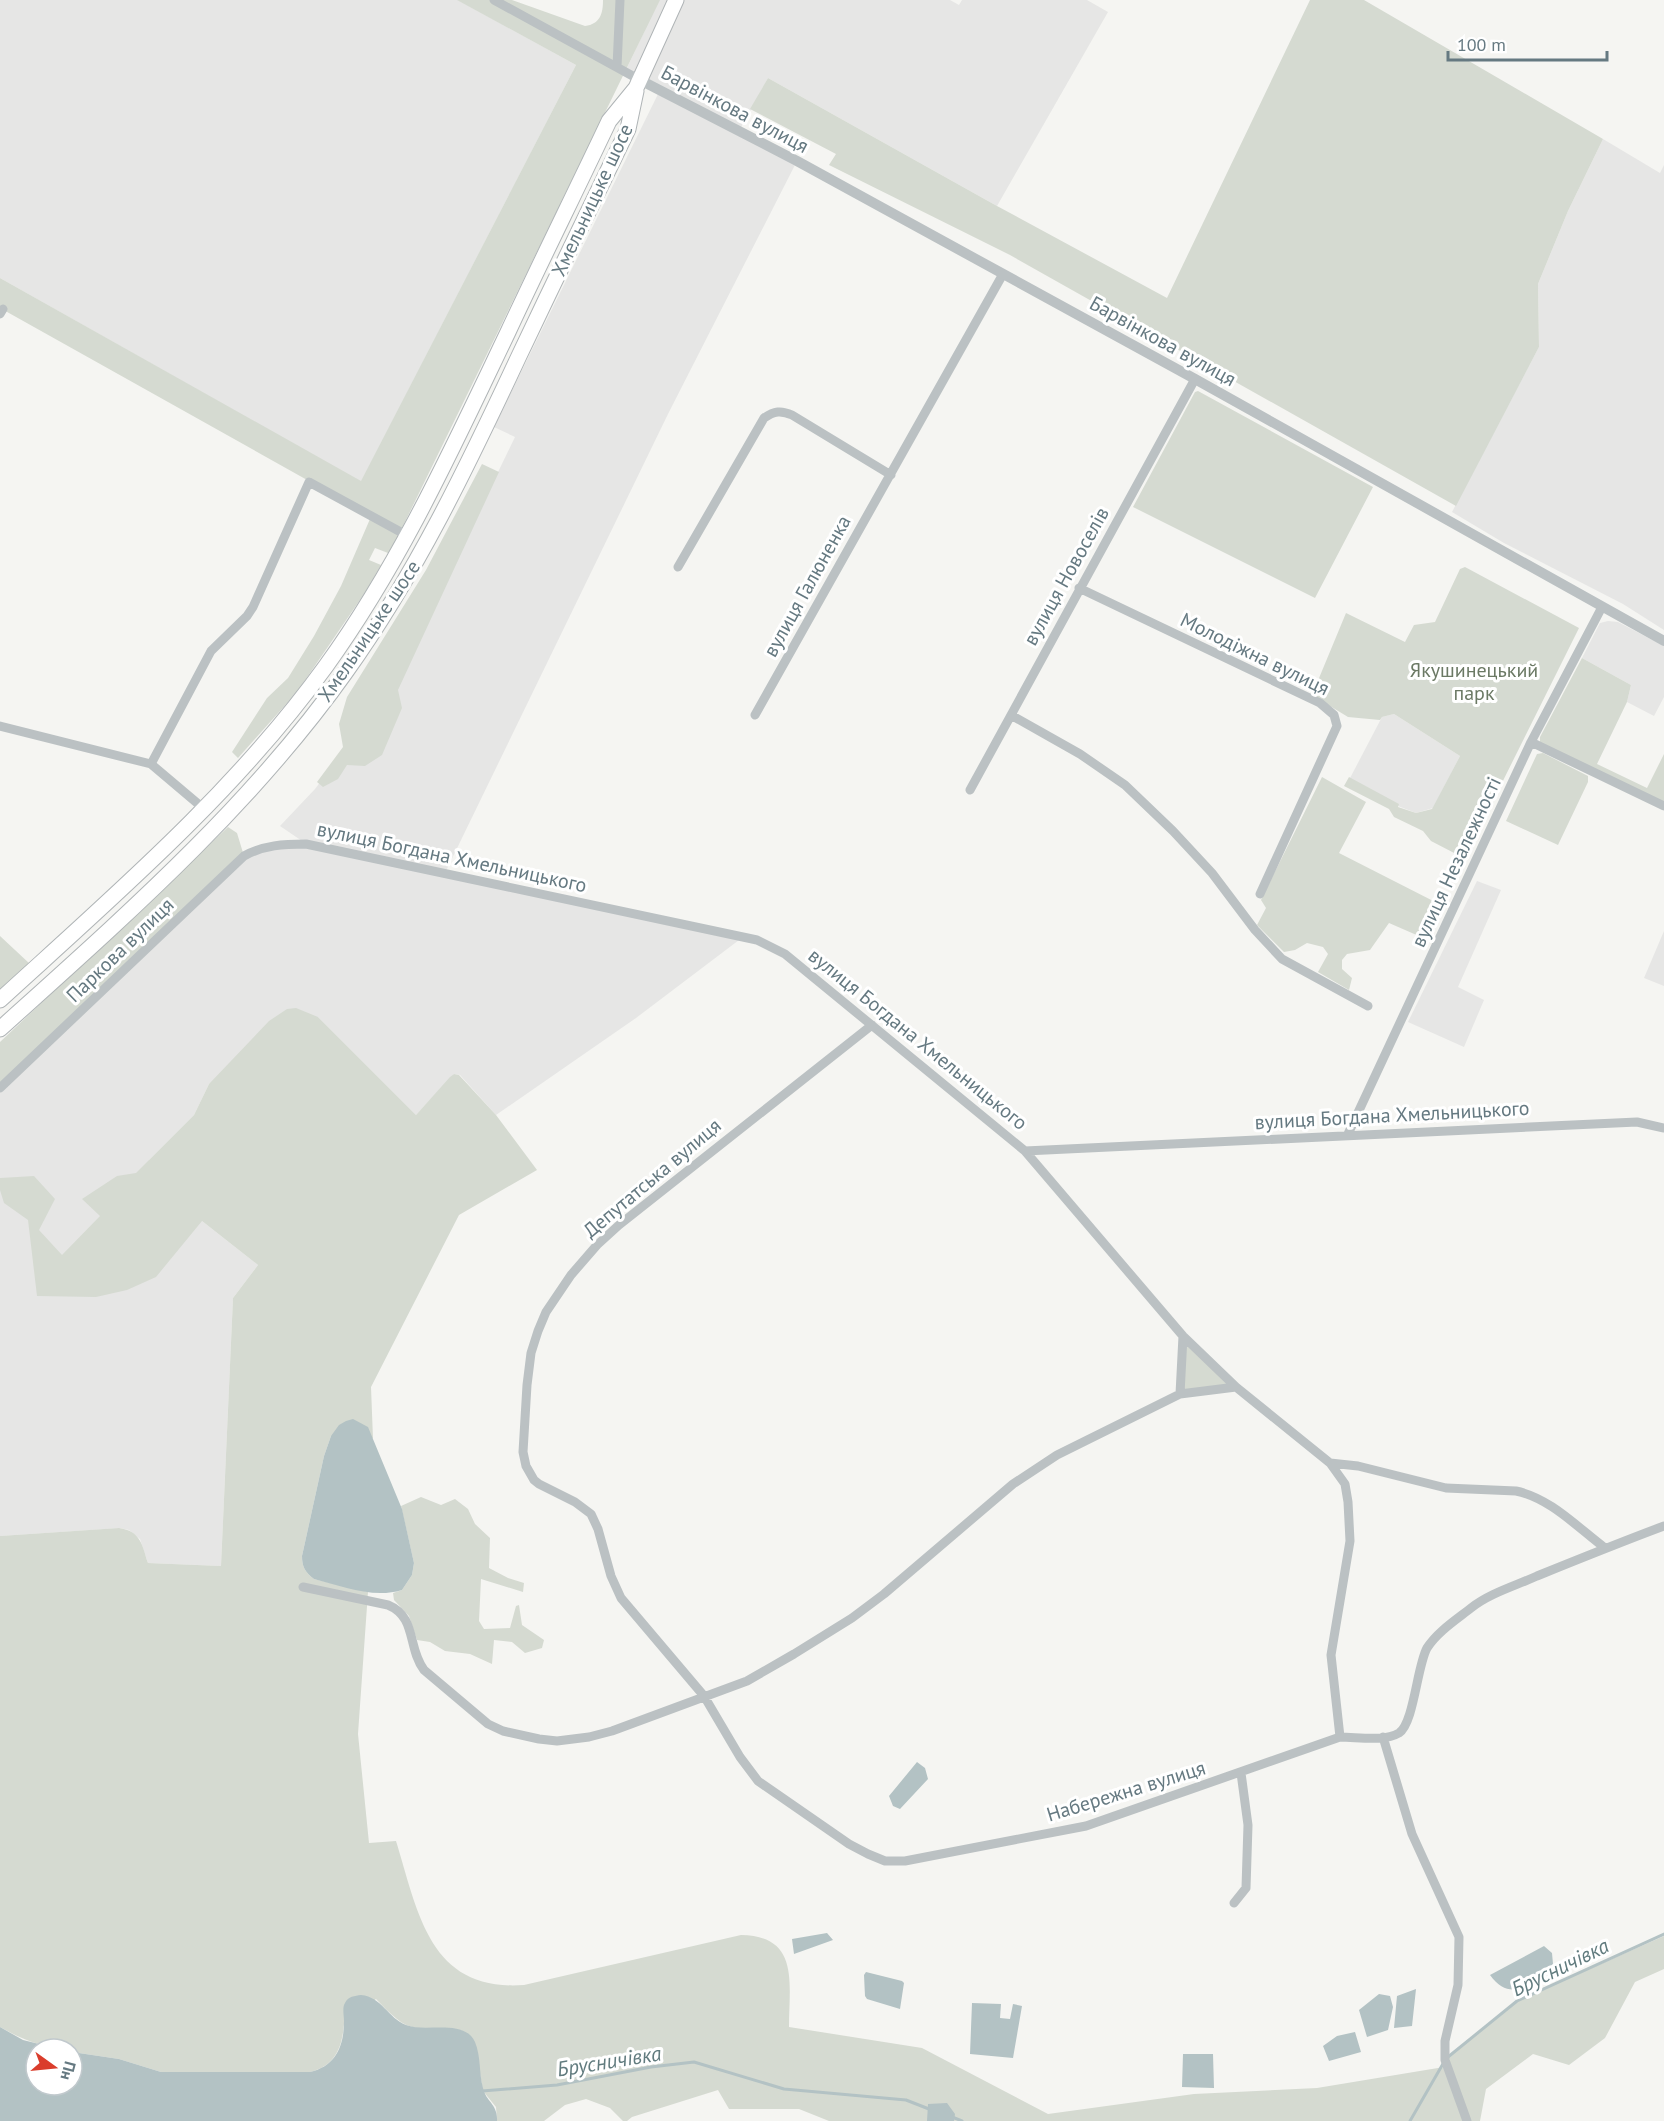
<svg xmlns="http://www.w3.org/2000/svg" width="1664" height="2121" viewBox="0 0 1664 2121" font-family="'PT Sans',sans-serif">
<style>
.built{fill:#e6e6e5}
.green{fill:#d5dad1}
.water{fill:#b3c2c4}
.lines{fill:none;stroke-linecap:round;stroke-linejoin:round}
.stream{stroke:#b3c2c4;stroke-width:3}
.trunk-casing{stroke:#afb4b6;stroke-width:17}
.minor{stroke:#bbc1c3;stroke-width:9}
.tertiary{stroke:#bbc1c3;stroke-width:10}
.trunk{stroke:#fff;stroke-width:15}
.labels{text-anchor:middle;dominant-baseline:central;stroke-width:6;stroke-linejoin:round;paint-order:stroke}
.street-label{font-size:20px;fill:#657981;stroke:#fff}
.park-label{font-size:20px;fill:#6b7964;stroke:#fff}
.water-label{font-size:21px;font-style:italic;fill:#617b7e;stroke:#fff}
</style>
<rect width="100%" height="100%" fill="#f5f5f2"/>
<path class="built" d="M0 0H458L576 65 361 482 0 278Z
M623 0H950L959 5 962 0H1087L1108 12 997 206 768 78 739 131 797 161 668 414 445 873 743 937 636 1018 496 1115 460 1075 454 1074 416 1115 318 1017 209 1084 194 1115 149 1160 202 1221 258 1265 233 1298 221 1566 148 1563 140 1539 129 1530 120 1528 0 1536V1088L244 856 305 843 280 826 315 789 345 749 361 756 515 437 494 427 660 90 625 72 645 30Z
M1603 139 1660 173 1664 165V630L1623 604 1504 543 1452 512 1539 347 1538 284 1568 211Z
M1608 621 1618 622 1664 646V697L1654 716 1627 702 1631 685 1582 658 1600 623Z
M1394 714 1460 756 1433 808 1416 813 1398 806 1349 780 1382 717Z
M1477 881 1501 890 1458 987 1484 1000 1464 1047 1408 1022Z
M1664 931V986L1644 978Z"/>
<path class="green" d="M457 0H512L585 26C600 24 603 14 603 0H660L400 532 0 308V278L361 481 576 65Z
M1310 0H1364L1603 139 1568 211 1538 284 1539 347 1456 506 1010 255 829 165 836 154 750 109 768 78 997 206 1167 298Z
M1198 391 1373 487 1315 598 1133 507 1195 392Z
M482 464 499 472 398 690 402 708 382 755 365 766 347 765 338 779 323 787 317 782 343 747 339 724 347 697 426 570Z
M370 519 399 535 388 553 375 548 369 560 381 565 366 591 297 692 238 758 232 752 267 698 288 678 314 636 341 586Z
M1465 567 1579 628 1474 839 1464 854 1458 855 1431 841 1423 831 1394 817 1389 809 1344 786 1349 777 1399 804 1398 807 1416 813 1432 809 1460 756 1394 714 1382 717 1380 720 1348 717 1312 695 1346 613 1405 642 1414 625 1435 622 1460 569Z
M1582 658 1631 685 1627 702 1597 764 1647 788 1664 754V802L1540 743V737Z
M1543 753 1588 776V782L1558 845 1506 821 1537 754Z
M1322 777 1366 802 1339 853 1445 907 1428 940 1389 923 1370 950 1347 954 1342 960V969L1352 978 1349 990 1318 972 1328 954 1323 947 1307 943 1295 950 1284 952 1257 925 1266 908 1261 900Z
M228 827 237 833 244 856 0 1088V1042Z
M0 936 30 964 0 992Z
M296 1008 318 1017 416 1115 450 1077 454 1074 459 1075 496 1115 537 1170 459 1215 371 1387 373 1439 366 1430 331 1436 324 1456 302 1556C302 1567 305 1572 314 1579L368 1592 358 1734 369 1843 396 1841C418 1912 429 1992 524 1985L741 1935C800 1936 789 1983 789 2027L922 2048 1048 2114 1194 2094 1317 2088 1444 2067 1445 2060 1517 2001 1664 1936V1969L1635 1982 1605 2038 1569 2065 1533 2054 1486 2089 1480 2121H829L799 2109H729L718 2090 632 2117 627 2121H623L610 2108 586 2099 565 2105 544 2121H497L496 2107 483 2091 475 2044 461 2030C441 2028 414 2034 397 2019 389 2013 383 2006 376 1999L344 2024C342 2048 335 2066 310 2072H161L119 2059 72 2052V2049C46 2049 23 2040 0 2027V1536L119 1528C141 1531 142 1545 148 1563L221 1566 233 1298 258 1265 202 1221 156 1277 127 1290 96 1297 37 1296 28 1220 4 1203 0 1190V1178L34 1176 55 1199 39 1230 62 1255 100 1216 82 1199 117 1176 136 1173 194 1115 209 1084 269 1021 287 1009Z
M1183 1336 1236 1387 1180 1394Z
M421 1497 441 1505 455 1499 468 1509 475 1524 490 1538 489 1568 508 1578 524 1583 523 1592 481 1579 479 1621 484 1629 510 1628 516 1606 519 1605 522 1625 544 1640 542 1648 525 1653 512 1642 494 1640 492 1664 470 1654 445 1651 430 1642 417 1640 409 1616 394 1600 393 1593 402 1590 412 1575 414 1563 401 1506Z"/>
<path class="water" d="M353 1419 368 1427 402 1509 414 1563 412 1575 402 1590C373 1599 342 1586 314 1579 305 1572 302 1567 302 1556L324 1456 331 1436 339 1425 346 1421Z
M917 1762 925 1768 928 1779 900 1809 893 1806 889 1796Z
M827 1933 833 1940 794 1954 792 1939Z
M1544 1946 1552 1953 1553 1964C1533 1982 1512 2005 1490 1975Z
M866 1972 902 1981 904 1983 900 2009 867 1999 865 1996 864 1975Z
M1416 1989 1412 2026 1394 2028 1397 1996Z
M1379 1994 1390 1996 1393 2007 1388 2030 1367 2037 1359 2010Z
M361 1995C382 1997 388 2018 406 2025 426 2033 464 2018 475 2042 481 2056 479 2074 483 2088 486 2102 498 2104 497 2121H0V2027L23 2040 59 2049H36V2085H72V2052L119 2059 161 2072H310C336 2066 344 2046 344 2021 344 2016 342 2007 345 2003 348 1996 355 1996 361 1995Z
M972 2003 1001 2004 1000 2018 1010 2019 1013 2004 1022 2006 1013 2058 970 2054Z
M1355 2032 1361 2052 1329 2061 1323 2046 1337 2036Z
M1183 2054H1213L1214 2088 1182 2087Z
M947 2103 955 2114 954 2121H927L928 2104Z"/>
<g class="lines">
<path class="stream" d="M1448 2057 1517 2001 1664 1934
M482 2091 557 2085 651 2067 694 2062 784 2089 906 2100 929 2109
M952 2117 962 2121
M1410 2121 1444 2062"/>
<defs>
<path id="trunk" d="M0 1000C115 895 235 792 326 666 401 562 453 447 508 332 541 261 576 191 609 121L636 88 676 0
M0 1029C123 918 249 808 345 673 416 574 468 465 519 356 555 280 592 204 628 129L636 91"/>
</defs>
<use href="#trunk" class="trunk-casing"/>
<path class="minor" d="M494 0 640 80
M617 67 620 0
M0 314 3 309
M678 567 764 418C774 411 781 410 792 415L891 475
M1079 588 1320 703 1334 715 1337 726 1260 894
M755 715 1003 274
M1011 715 1080 754 1125 785 1173 831 1212 873 1255 930 1282 959 1368 1006
M0 726 151 764 203 808
M1531 742 1664 806
M151 764 211 651 247 616 253 607 309 482 408 536
M970 790 1195 379
M872 1025 619 1225 597 1245 571 1275 546 1312 538 1331 531 1353 527 1385 523 1452 526 1466 534 1480 539 1484 575 1502 591 1514 598 1529 611 1576 621 1598 704 1696 740 1757 758 1781 849 1844 868 1854 885 1861H905L1086 1826 1340 1737C1358 1737 1384 1742 1399 1733 1414 1723 1417 1666 1427 1648 1437 1632 1457 1619 1471 1608 1490 1593 1515 1586 1537 1576 1579 1559 1621 1542 1664 1526
M0 1088 244 856C264 845 284 844 306 844L757 940 785 954 1025 1151 1637 1122 1664 1128
M1348 1134 1531 742 1602 607
M1025 1151 1183 1336 1236 1387 1330 1463 1345 1484 1348 1502 1350 1541 1331 1655 1340 1737
M1180 1394 1183 1336
M1330 1463 1358 1466 1446 1488 1516 1491C1550 1498 1577 1527 1605 1548
M303 1587 388 1605C417 1617 407 1647 424 1670L488 1724 503 1731 539 1739 557 1741 589 1737 612 1731 747 1681 794 1654 852 1618 884 1594 1013 1484 1057 1455 1180 1394 1236 1387
M1383 1737 1412 1834 1459 1937 1458 1985 1445 2041V2060L1467 2121
M1234 1903 1246 1888 1248 1825 1241 1773"/>
<path class="tertiary" d="M640 80 797 161 1195 379 1664 641"/>
<use href="#trunk" class="trunk"/>
</g>
<g class="labels">
<g class="street-label">
<text transform="translate(735 109) rotate(28)">Барвінкова вулиця</text>
<text transform="translate(592 200) rotate(-65)">Хмельницьке шосе</text>
<text transform="translate(1163 341) rotate(29)">Барвінкова вулиця</text>
<text transform="translate(1066 576) rotate(-61)">вулиця Новоселів</text>
<text transform="translate(807 586) rotate(-61)">вулиця Галюненка</text>
<text transform="translate(369 631) rotate(-56)">Хмельницьке шосе</text>
<text transform="translate(1255 654) rotate(26)">Молодіжна вулиця</text>
<text transform="translate(452 857) rotate(12)">вулиця Богдана Хмельницького</text>
<text transform="translate(1456 862) rotate(-65)">вулиця Незалежності</text>
<text transform="translate(120 950) rotate(-44)">Паркова вулиця</text>
<text transform="translate(918 1039) rotate(39)">вулиця Богдана Хмельницького</text>
<text transform="translate(1392 1115) rotate(-3)">вулиця Богдана Хмельницького</text>
<text transform="translate(652 1178) rotate(-40)">Депутатська вулиця</text>
<text transform="translate(1126 1791) rotate(-17)">Набережна вулиця</text>
</g>
<g class="park-label">
<text x="1474" y="670">Якушинецький<tspan x="1474" dy="23">парк</tspan></text>
</g>
<g class="water-label">
<text transform="translate(1560 1967) rotate(-26)">Брусничівка</text>
<text transform="translate(609 2061) rotate(-9)">Брусничівка</text>
</g>
</g>
<g transform="translate(54 2067) rotate(105)"><circle r="28" fill="#ffffff" stroke="#c1c9cd" stroke-width="1.5"/>
<path d="M0-4.5L10 22L0 15L-10 22Z" fill="#da3d2c"/>
<text y="-9" font-size="16" font-weight="bold" text-anchor="middle" fill="#657981">Пн</text>
</g>
<path d="M1448 51v9h159v-9" fill="none" stroke="#657981" stroke-width="3"/>
<text x="1457" y="51" font-size="18" fill="#657981" stroke="#ffffff" stroke-width="4.5" paint-order="stroke">100 m</text>
</svg>
